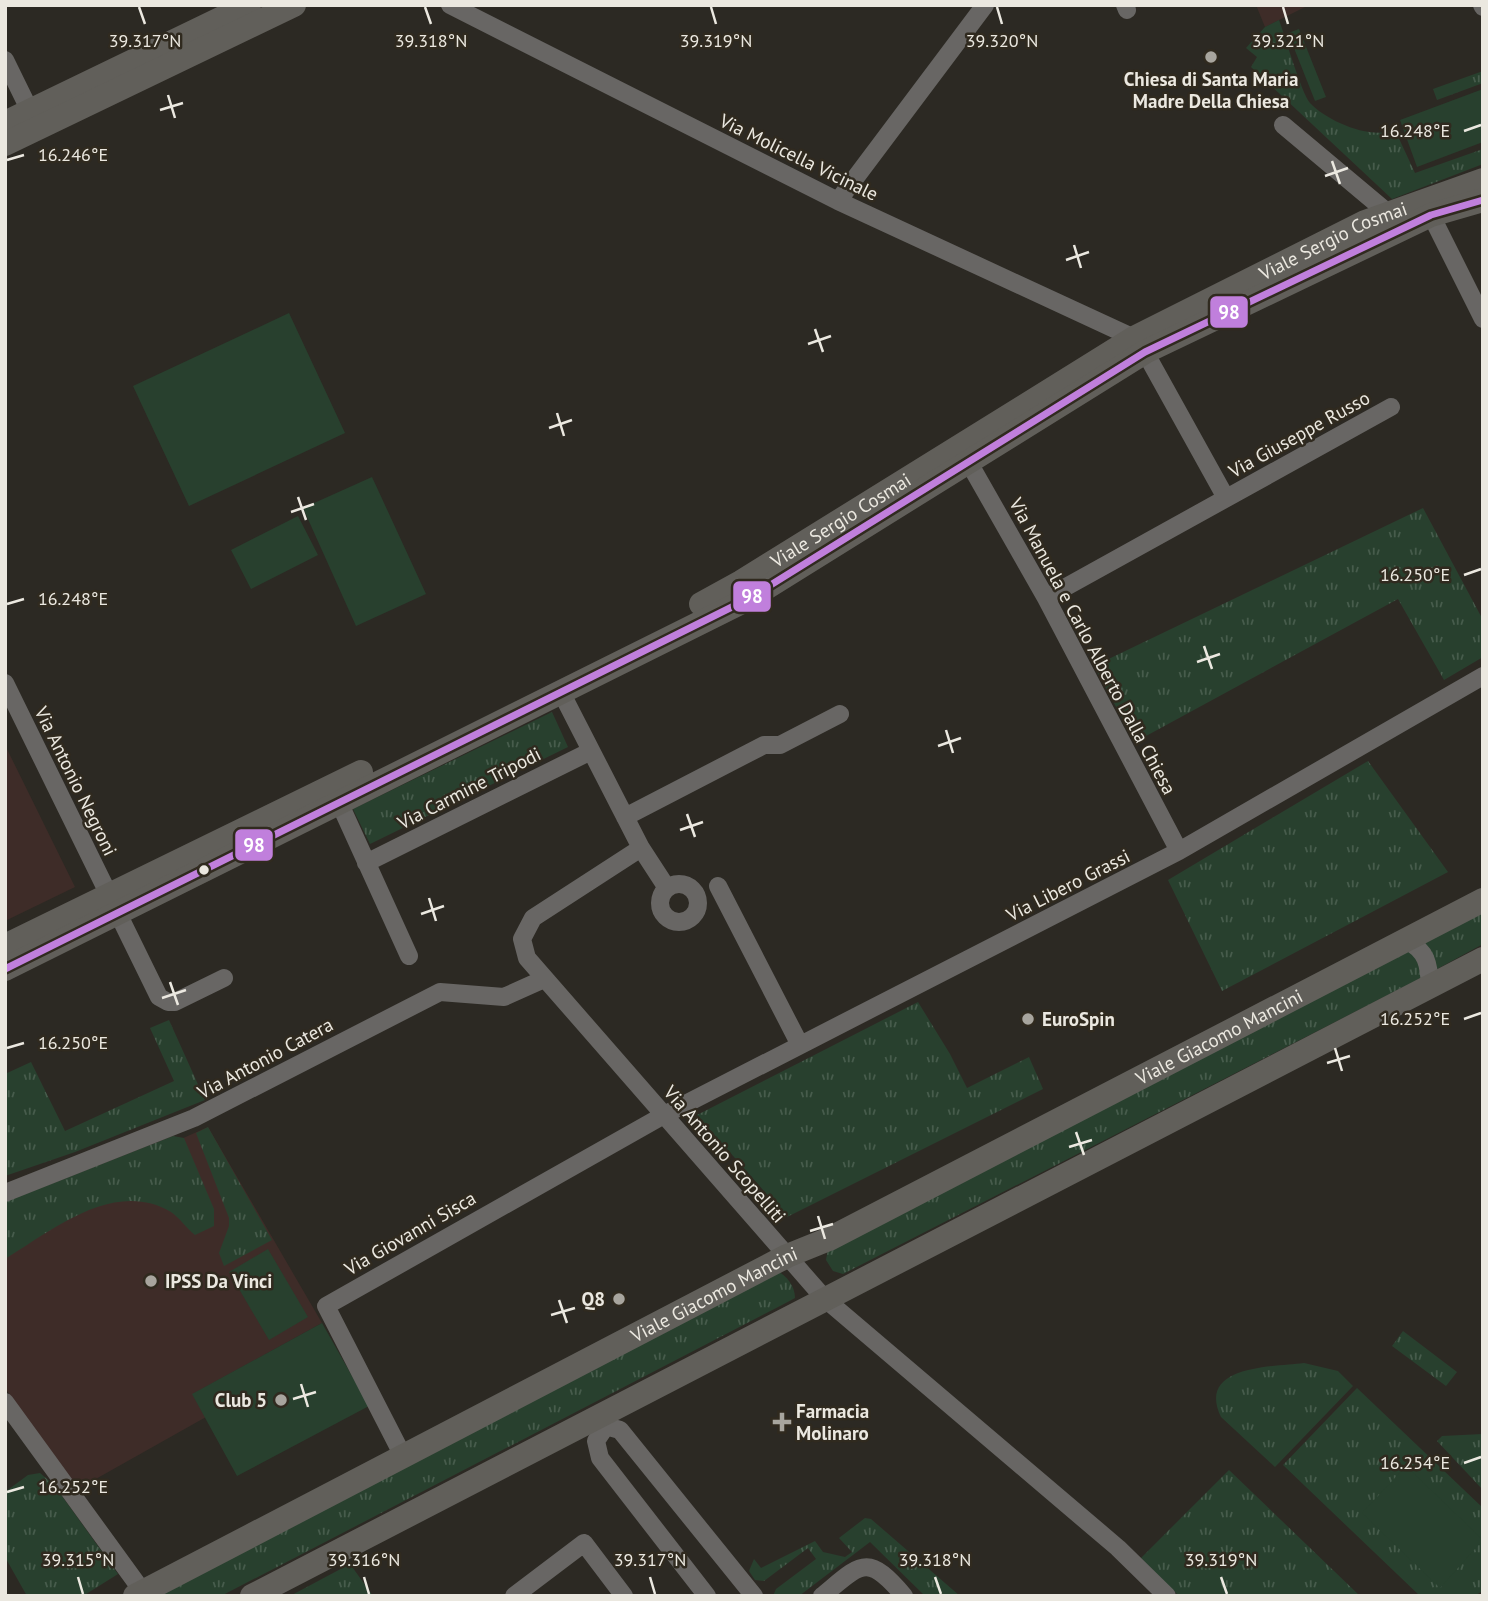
<svg xmlns="http://www.w3.org/2000/svg" width="1488" height="1601" viewBox="0 0 1488 1601" font-family="'PT Sans',sans-serif">
<style>
.education{fill:#3e2c28}
.grass{fill:url(#grass-tufts)}
.pitch{fill:#28402e}
.lines{fill:none;stroke-linecap:round;stroke-linejoin:round}
.street{stroke:#686664;stroke-width:18}
.secondary{stroke:#615f5a;stroke-width:24}
.bus-1-casing{stroke:#302a1f;stroke-width:12}
.bus-1{stroke:#c07fdc;stroke-width:7}
.ticks{fill:none;stroke:#ebe8e0;stroke-width:2.5}
.poi-dot{fill:#a8a59e;stroke:#302a1f;stroke-width:2.5}
.bus-dot{fill:#ebe8e0;stroke:#302a1f;stroke-width:2.5}
.labels{text-anchor:middle;dominant-baseline:central;stroke-width:5;stroke-linejoin:round;paint-order:stroke}
.poi-label{font-size:19px;font-weight:bold;fill:#ebe8e0;stroke:#302a1f;text-anchor:start}
.street-label{font-size:19px;fill:#ebe8e0;stroke:#302a1f}
.ticks-label{font-size:18px;text-anchor:middle;fill:#ebe8e0;stroke:#302a1f;stroke-width:5;stroke-linejoin:round;paint-order:stroke}
.line-badge{stroke:#302a1f;stroke-width:2.5}
.badge-label{font-size:19px;text-anchor:middle;font-weight:bold;fill:#fff}
</style>
<defs>
<pattern id="grass-tufts" width="24" height="20" patternUnits="userSpaceOnUse" patternTransform="scale(1.75)"><rect width="24" height="20" fill="#28402e"/><path d="M3 7l-1-3M5 7V3M7 7l1-3M15 17l-1-3M17 17v-4M19 17l1-3" fill="none" stroke="#475c4c"/></pattern>
</defs>
<rect width="100%" height="100%" fill="#2c2923"/>
<path class="education" d="M1256 5H1309L1265 27Z
M5 745 75 887 5 921Z
M208 1127 322 1323 193 1394 206 1417 78 1489 5 1388V1202L173 1136 181 1139Z"/>
<path class="grass" d="M1279 20C1285 36 1301 92 1310 103 1327 121 1370 140 1395 130L1415 173 1483 149V164L1392 199 1251 67 1257 57 1246 48 1265 27Z
M1483 71V83L1437 100 1433 89Z
M1423 508 1483 620V657L1444 680 1398 599 1135 742 1094 666Z
M552 712 568 747 370 844 353 809Z
M1368 761 1448 872 1222 991 1168 880Z
M1483 908V944L1415 981 843 1274 833 1271 826 1260 828 1249Z
M918 1002 950 1054 967 1088 1029 1057 1043 1089 787 1217 697 1115Z
M169 1020 205 1100 75 1152 5 1176V1074L31 1062 65 1131 174 1081 150 1028Z
M208 1127 272 1240 224 1266 219 1253 229 1226V1218L196 1133Z
M173 1136 184 1138 214 1209V1226L195 1235C186 1228 180 1218 171 1212 114 1178 51 1231 5 1259V1202Z
M776 1270C787 1276 795 1286 795 1298L782 1305 221 1596H149Z
M1403 1331 1457 1372 1446 1386 1392 1346Z
M1304 1363 1338 1371 1353 1386 1275 1467 1221 1417C1196 1365 1273 1367 1304 1363Z
M1357 1388 1483 1508V1591L1474 1596H1420L1283 1465Z
M1483 1434V1490L1437 1441 1442 1436Z
M1229 1470 1360 1596H1179L1141 1558Z
M40 1473 54 1485 118 1574 83 1596H27L5 1557V1492L28 1475Z
M865 1518 871 1519 960 1596H925L870 1542 799 1596H773L776 1589 816 1559 808 1548 764 1581 755 1580 749 1571 754 1559 761 1568 815 1541 823 1552 845 1557 852 1552 839 1538Z
M350 1564 373 1596H290Z"/>
<path class="pitch" d="M1299 29 1326 97 1315 101 1288 33Z
M1483 89V142L1417 167 1400 120Z
M289 313 345 433 189 506 133 386Z
M372 477 426 594 356 626 303 508Z
M298 516 318 555 251 589 231 550Z
M268 1249 308 1317 269 1340 229 1272Z
M322 1323 369 1406 237 1476 192 1394Z
M1406 1466 1483 1540 1440 1588 1362 1513Z"/>
<g class="lines">
<path class="street" d="M450 5 838 201 1134 338
M1125 5 1127 10
M1482 5 1483 7
M5 60 30 111
M1283 125 1388 213
M838 201 985 5
M1431 215 1483 319
M1145 352 1226 498
M964 454 1046 598 1179 851
M1046 598 1391 407
M5 683 159 997 168 1002H175L224 978
M560 690 641 848 533 918 522 939 527 958 824 1298 1118 1548 1167 1596
M339 802 409 956
M625 817 764 745H780L840 714
M641 848 667 888
M366 863 591 751
M660 903a19 19 0 1 1 38 0a19 19 0 1 1-38 0Z
M718 886 800 1045
M1406 940C1427 951 1429 964 1430 987
M5 1193 194 1118 440 992 504 997 544 979
M5 1402 143 1592
M600 1415 606 1426 620 1430 754 1596
M606 1426 596 1441 600 1458 707 1596
M403 1456 326 1306 664 1115 1179 851 1483 676
M514 1596 584 1543 624 1596
M822 1596C861 1564 867 1552 904 1596"/>
<g class="secondary">
<path d="M5 123 249 5"/>
<path d="M5 144 294 5"/>
<path id="s1" d="M701 604 741 582 1134 338 1365 222 1483 180"/>
<path d="M5 946 361 772"/>
<path d="M5 969 748 599 1145 352 1431 215 1483 200"/>
<path id="s2" d="M135 1596 787 1256 829 1239 1483 900"/>
<path d="M252 1596 1483 959"/>
</g>
<defs>
<path id="bus-1" d="M5 969 748 599 1145 352 1431 215 1483 200"/>
</defs>
<use href="#bus-1" class="bus-1-casing"/>
<use href="#bus-1" class="bus-1"/>
</g>
<path class="ticks" d="M139 7 145 24M425 7 431 24M711 7 716 24M997 7 1002 24M1283 7 1288 24M168 95 175 118M160 110 183 103M1464 131 1481 125M7 160 24 155M1332 161 1340 184M1325 176 1348 168M1074 245 1081 268M1066 260 1089 252M815 329 823 352M808 344 831 336M557 413 564 436M549 428 572 420M298 497 306 520M291 512 314 504M1464 575 1481 569M7 604 24 599M1204 646 1212 669M1197 662 1220 654M946 730 953 753M938 746 961 738M687 814 695 837M680 830 703 822M429 898 436 921M421 914 444 906M170 982 178 1005M162 998 186 990M1464 1019 1481 1013M7 1048 24 1043M1335 1048 1342 1071M1327 1063 1350 1056M1076 1132 1084 1155M1069 1147 1092 1140M818 1216 825 1239M810 1231 833 1224M559 1300 567 1323M551 1315 575 1308M301 1384 308 1407M293 1399 316 1392M1464 1463 1481 1457M7 1492 24 1487M78 1577 83 1594M364 1577 369 1594M650 1577 655 1594M935 1577 941 1594M1221 1577 1227 1594"/>
<g class="poi-dot">
<circle cx="1211" cy="57" r="7"/>
<circle cx="1028" cy="1019" r="7"/>
<circle cx="151" cy="1281" r="7"/>
<circle cx="619" cy="1299" r="7"/>
<circle cx="281" cy="1400" r="7"/>
<path d="M778.5 1411.5h7v7h7v7h-7v7h-7v-7h-7v-7h7z"/>
</g>
<circle class="bus-dot" cx="204" cy="870" r="6"/>
<g class="labels">
<g class="poi-label">
<text x="1211" y="79" text-anchor="middle">Chiesa di Santa Maria<tspan x="1211" dy="22">Madre Della Chiesa</tspan></text>
<text x="1042" y="1019">EuroSpin</text>
<text x="165" y="1281">IPSS Da Vinci</text>
<text x="605" y="1299" text-anchor="end">Q8</text>
<text x="267" y="1400" text-anchor="end">Club 5</text>
<text x="796" y="1411">Farmacia<tspan x="796" dy="22">Molinaro</tspan></text>
</g>
<g class="street-label">
<text transform="translate(799 157) rotate(26)">Via Molicella Vicinale</text>
<text stroke="none"><textPath href="#s1" startOffset="730">Viale Sergio Cosmai</textPath></text>
<text transform="translate(1299 434) rotate(-29)">Via Giuseppe Russo</text>
<text stroke="none"><textPath href="#s1" startOffset="163">Viale Sergio Cosmai</textPath></text>
<text transform="translate(1093 646) rotate(62)">Via Manuela e Carlo Alberto Dalla Chiesa</text>
<text transform="translate(76 781) rotate(64)">Via Antonio Negroni</text>
<text transform="translate(469 788) rotate(-27)">Via Carmine Tripodi</text>
<text transform="translate(1068 885) rotate(-27)">Via Libero Grassi</text>
<text stroke="none"><textPath href="#s2" startOffset="1220">Viale Giacomo Mancini</textPath></text>
<text transform="translate(265 1058) rotate(-28)">Via Antonio Catera</text>
<text transform="translate(725 1154) rotate(49)">Via Antonio Scopelliti</text>
<text transform="translate(410 1233) rotate(-30)">Via Giovanni Sisca</text>
<text stroke="none"><textPath href="#s2" startOffset="653">Viale Giacomo Mancini</textPath></text>
</g>
</g>
<g class="ticks-label">
<text x="145" y="47">39.317°N</text>
<text x="431" y="47">39.318°N</text>
<text x="716" y="47">39.319°N</text>
<text x="1002" y="47">39.320°N</text>
<text x="1288" y="47">39.321°N</text>
<text x="1415" y="137">16.248°E</text>
<text x="73" y="161">16.246°E</text>
<text x="1415" y="581">16.250°E</text>
<text x="73" y="605">16.248°E</text>
<text x="1415" y="1025">16.252°E</text>
<text x="73" y="1049">16.250°E</text>
<text x="1415" y="1469">16.254°E</text>
<text x="73" y="1493">16.252°E</text>
<text x="78" y="1566">39.315°N</text>
<text x="364" y="1566">39.316°N</text>
<text x="650" y="1566">39.317°N</text>
<text x="935" y="1566">39.318°N</text>
<text x="1221" y="1566">39.319°N</text>
</g>
<g class="line-badge">
<rect x="1209" y="295" width="40" height="34" rx="7" fill="#c07fdc"/>
<rect x="732" y="580" width="40" height="33" rx="7" fill="#c07fdc"/>
<rect x="234" y="828" width="40" height="34" rx="7" fill="#c07fdc"/>
</g>
<g class="badge-label">
<text x="1229" y="319">98</text>
<text x="752" y="603">98</text>
<text x="254" y="852">98</text>
</g>
<rect width="1488" height="1601" fill="none" stroke="#ebe8e0" stroke-width="14"/>
</svg>
